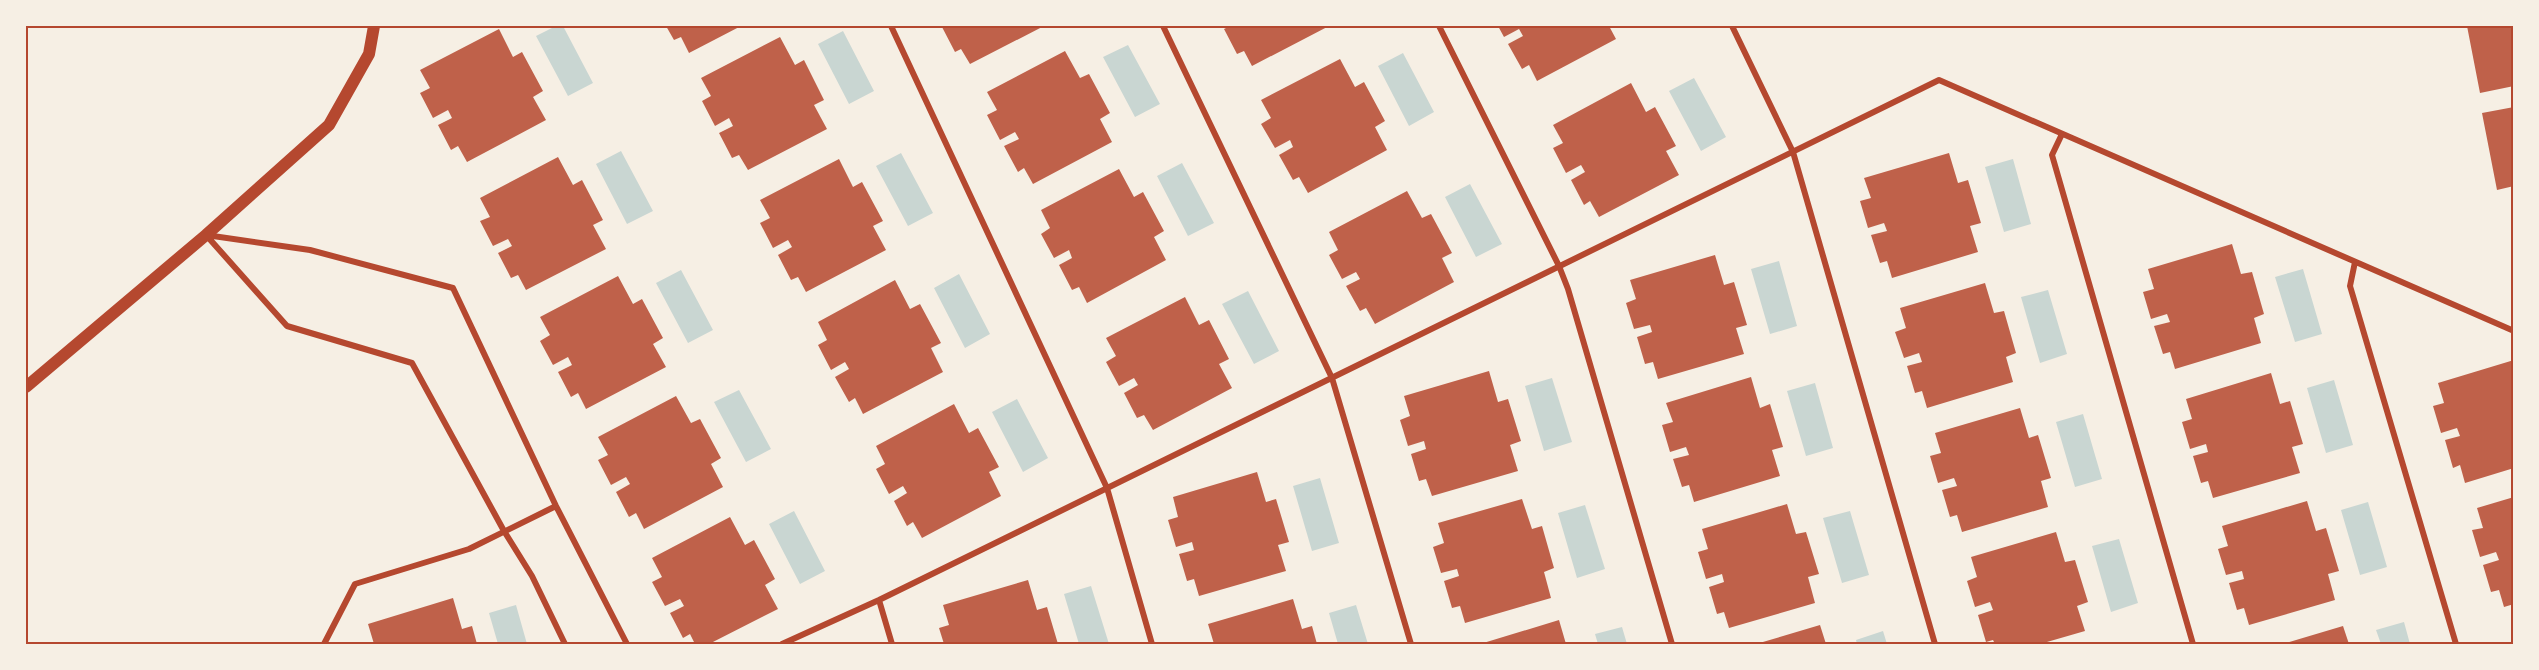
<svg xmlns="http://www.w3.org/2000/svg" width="2539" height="670" viewBox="0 0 2539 670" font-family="'IBM Plex Sans',sans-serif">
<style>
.water{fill:#c9d6d2}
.building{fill:#bf614a}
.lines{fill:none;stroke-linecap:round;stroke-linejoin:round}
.minor{stroke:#b5482f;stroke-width:6}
.secondary{stroke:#b5482f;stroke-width:12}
.neatline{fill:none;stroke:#b5482f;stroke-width:2}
</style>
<rect width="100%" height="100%" fill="#f6efe4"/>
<path class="water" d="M556 26H563L593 83 568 96 536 36Z
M843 31 874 91 849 104 818 44Z
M1128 45 1160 104 1135 117 1103 57Z
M1403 53 1434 112 1409 126 1378 66Z
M1694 78 1726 137 1701 151 1669 91Z
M621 151 653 211 627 224 596 164Z
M901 153 933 213 908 226 876 166Z
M2013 159 2031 224 2004 232 1985 167Z
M1182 163 1214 223 1188 236 1157 176Z
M1470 184 1502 244 1476 257 1445 197Z
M1779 261 1797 326 1770 334 1751 269Z
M2303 269 2322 334 2295 342 2275 277Z
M681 270 713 330 688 343 656 283Z
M959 274 990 334 965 348 934 288Z
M2048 290 2067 354 2040 363 2021 297Z
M1248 291 1279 351 1254 364 1222 304Z
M1552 378 1572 442 1544 451 1525 386Z
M2334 380 2353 445 2326 453 2307 388Z
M1815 383 1833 448 1806 456 1787 391Z
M739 390 771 449 746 462 714 402Z
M1017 399 1048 458 1023 472 992 412Z
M2083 414 2102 479 2075 487 2056 422Z
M1320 478 1339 543 1312 551 1293 486Z
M2368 502 2387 567 2360 575 2341 510Z
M1585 505 1605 569 1577 578 1558 513Z
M794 511 825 571 800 584 769 524Z
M1850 511 1869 575 1842 583 1823 518Z
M2119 539 2138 603 2111 612 2092 546Z
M1091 586 1109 644H1079L1064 594Z
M516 605 527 644H498L489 613Z
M1356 605 1368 644H1338L1329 613Z
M2404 622 2410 644H2381L2376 630Z
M1622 627 1627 644H1598L1595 634Z
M1883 631 1887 644H1857L1856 640Z"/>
<path class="building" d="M666 26H741L689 53 681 37 674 40Z
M945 26H1044L970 64 961 49 955 52 942 27Z
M1230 26H1329L1252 66 1244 51 1237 54 1224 29Z
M1498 26H1609L1616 39 1537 81 1529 65 1522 69 1508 44 1523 36 1519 29 1504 37Z
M2467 26H2514V86L2480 93Z
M499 29 513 57 522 52 543 91 533 97 546 120 467 162 458 146 451 150 438 125 452 118 448 110 433 118 420 93 430 88 420 70Z
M780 37 795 65 804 60 824 100 814 105 827 129 748 170 739 155 732 158 719 133 733 126 729 118 715 126 702 101 711 96 701 78Z
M1065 51 1080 78 1089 74 1110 113 1100 119 1112 142 1033 184 1024 168 1018 172 1004 146 1019 139 1015 132 1000 140 987 115 997 110 987 92Z
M1340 59 1355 87 1364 82 1385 121 1375 127 1387 150 1308 193 1299 177 1293 180 1279 155 1293 147 1290 140 1275 148 1261 124 1271 118 1261 100Z
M1631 83 1646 112 1655 107 1676 146 1666 151 1679 175 1599 217 1590 201 1584 205 1571 180 1585 172 1581 165 1566 173 1553 148 1563 143 1553 125Z
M2514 107V186L2497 190 2482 113Z
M1949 153 1958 183 1968 180 1981 223 1970 226 1978 252 1892 278 1887 261 1880 263 1871 235 1887 231 1884 223 1868 228 1860 201 1871 198 1864 178Z
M558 157 573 185 582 180 603 220 593 225 606 249 526 290 518 275 511 278 498 253 512 246 508 239 493 246 480 221 490 217 480 198Z
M839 159 853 187 862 182 883 221 873 226 886 250 806 292 798 277 791 280 778 255 792 247 788 240 773 248 760 223 770 218 760 200Z
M1119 169 1134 197 1143 192 1164 231 1154 237 1166 260 1087 303 1079 287 1072 290 1059 265 1072 258 1069 250 1054 258 1041 234 1050 228 1041 210Z
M1407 191 1422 218 1431 214 1452 253 1442 258 1454 282 1375 324 1366 308 1360 311 1346 286 1360 279 1356 272 1342 279 1329 255 1338 250 1329 232Z
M2232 244 2241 274 2252 272 2264 314 2254 318 2261 343 2175 369 2170 352 2163 354 2154 326 2170 322 2167 314 2151 319 2143 292 2154 289 2148 269Z
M1715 255 1724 285 1734 282 1747 325 1736 328 1744 354 1658 379 1653 362 1645 364 1637 337 1652 332 1650 325 1634 329 1626 303 1636 299 1630 280Z
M618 276 633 304 642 299 663 338 653 344 666 367 586 409 578 393 571 397 558 372 572 365 568 357 553 365 540 341 550 335 540 317Z
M895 280 910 309 920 304 941 343 931 348 943 372 863 414 855 398 849 402 835 377 849 369 845 362 831 370 818 345 827 340 818 322Z
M1985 283 1994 313 2004 311 2016 353 2006 357 2013 382 1927 408 1922 391 1915 393 1907 366 1922 362 1919 353 1904 358 1895 332 1906 328 1900 308Z
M1185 297 1199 325 1209 320 1229 359 1219 364 1232 388 1153 430 1144 415 1137 418 1124 393 1138 385 1134 378 1119 386 1106 362 1116 356 1106 338Z
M2514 360V468L2465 483 2460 465 2453 468 2445 440 2460 436 2457 428 2441 433 2433 406 2444 403 2438 383Z
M1489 371 1498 402 1508 399 1521 441 1510 445 1518 471 1432 496 1426 479 1419 481 1411 454 1426 449 1424 441 1408 446 1400 420 1410 416 1404 396Z
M2271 373 2280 404 2290 401 2303 444 2292 447 2300 473 2213 498 2208 481 2201 483 2193 456 2208 452 2206 444 2190 449 2182 422 2192 419 2186 399Z
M1751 377 1760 408 1770 404 1783 447 1772 450 1780 476 1694 502 1689 485 1682 487 1673 459 1689 455 1686 447 1670 452 1662 425 1673 422 1666 403Z
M676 396 691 423 700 419 721 458 711 464 723 487 644 529 636 513 629 517 616 492 630 484 626 477 611 485 598 460 608 455 598 437Z
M954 404 969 433 978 428 999 467 989 472 1001 496 922 538 913 522 907 526 894 501 907 493 903 486 889 494 876 469 885 464 876 446Z
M2020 408 2029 438 2038 435 2051 478 2041 481 2048 507 1962 532 1957 515 1950 517 1942 490 1957 486 1954 478 1938 483 1930 456 1941 453 1935 433Z
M1257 472 1266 502 1276 499 1289 542 1278 545 1286 571 1199 596 1194 579 1187 581 1179 554 1194 550 1192 542 1176 547 1168 520 1178 517 1173 497Z
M2514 497V604L2504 607 2499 590 2491 592 2483 565 2499 560 2496 552 2480 557 2472 530 2483 528 2477 508Z
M1522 499 1532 529 1542 526 1554 568 1544 572 1551 598 1465 623 1460 606 1452 608 1444 581 1459 576 1457 569 1441 573 1433 547 1444 543 1438 523Z
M2307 501 2316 531 2326 528 2339 571 2328 574 2335 600 2249 625 2244 608 2237 610 2229 583 2244 579 2242 571 2226 575 2218 549 2228 546 2222 526Z
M1787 504 1796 534 1806 532 1819 574 1808 577 1815 603 1729 628 1724 612 1717 614 1709 587 1724 582 1722 574 1706 579 1698 552 1708 549 1702 529Z
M730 517 745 545 754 540 775 579 765 585 778 609 709 644H695L690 634 683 638 670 613 684 606 680 599 665 606 652 582 662 577 652 558Z
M2056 532 2065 562 2075 560 2088 602 2077 606 2085 631 2040 644H1995L1993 640 1986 642 1978 615 1993 610 1990 602 1975 607 1967 581 1977 577 1971 557Z
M1028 580 1037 610 1047 607 1058 644H944L939 628 949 625 943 605Z
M453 598 462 629 472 626 477 644H374L368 624Z
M1293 599 1302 629 1312 626 1317 644H1214L1208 624Z
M1559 620 1566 644H1480Z
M1820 625 1826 644H1756Z
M2343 626 2349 644H2283Z"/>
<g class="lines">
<path class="minor" d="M891 26 1107 488 1152 644
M1163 26 1332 378 1411 644
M1439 26 1559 266 1568 289 1672 644
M1732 26 1793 152 1935 644
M2062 134 2052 155 2193 644
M2355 262 2350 286 2456 644
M879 600 892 644
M324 644 355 584 469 549 556 506
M565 644 532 576 504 531 412 363 287 326 206 235 310 250 453 288 556 506 627 644
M782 644 879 600 1939 80 2514 331"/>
<path class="secondary" d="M26 387 206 235 329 125 369 54 374 26"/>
</g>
<rect width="2539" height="670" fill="none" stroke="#f6efe4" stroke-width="54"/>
<rect x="27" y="27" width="2485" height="616" class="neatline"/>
</svg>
